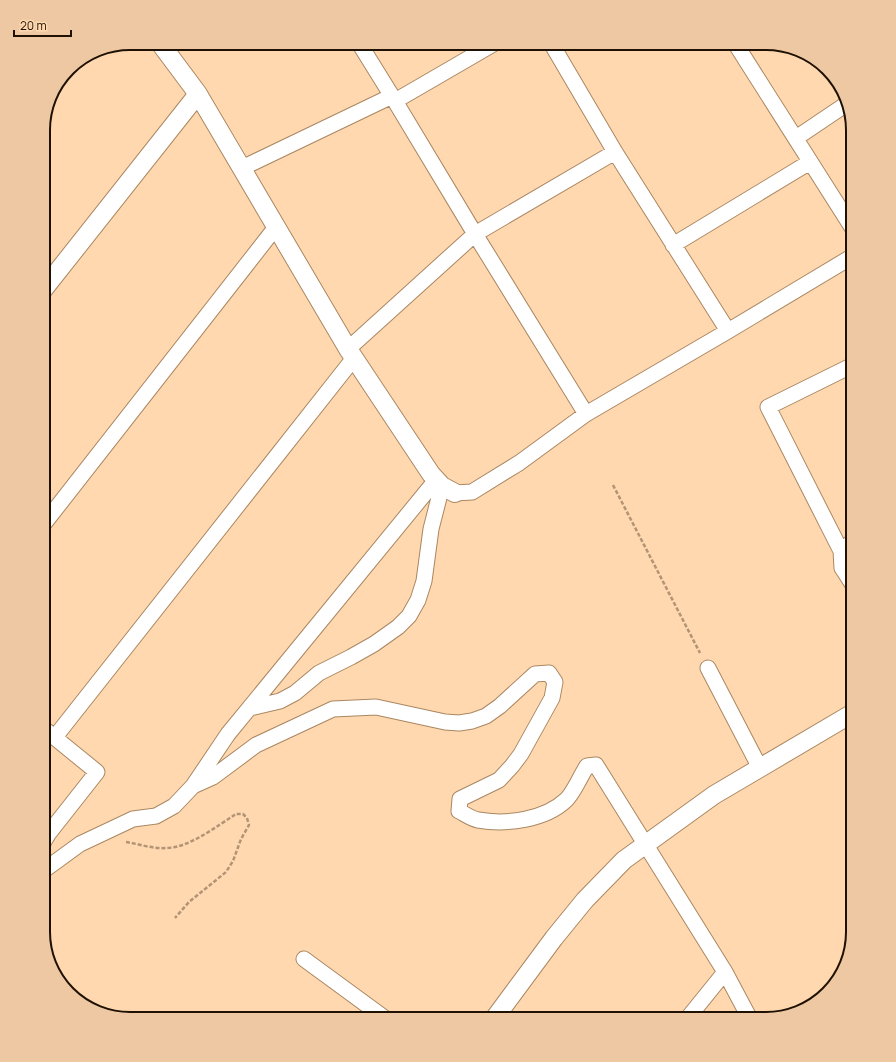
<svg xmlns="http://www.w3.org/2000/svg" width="896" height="1062" viewBox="0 0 896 1062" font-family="Manrope,sans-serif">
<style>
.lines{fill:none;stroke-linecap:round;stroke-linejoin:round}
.minor-casing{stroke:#aa8761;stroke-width:17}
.tertiary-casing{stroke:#aa8761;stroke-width:20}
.path{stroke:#b29475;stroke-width:2.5;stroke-dasharray:4 2;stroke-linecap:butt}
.minor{stroke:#fff;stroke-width:15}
.tertiary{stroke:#fff;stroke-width:18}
.rim{fill:none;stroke:#1f1204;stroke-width:2}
</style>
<rect width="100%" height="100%" fill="#ffd8b0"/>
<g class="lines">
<defs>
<path id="minor" d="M359 43 395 101 475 234 586 414
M551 43 615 152 728 331
M735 43 853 229
M395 101 495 43
M796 138 845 105
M242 168 392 96
M673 245 810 162
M348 349 475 234 615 152
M853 365 768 407 841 551 842 568 853 585
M455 493 472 492 519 463 586 414 728 331 853 256
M43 525 276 227
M841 551 853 541
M708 668 760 768
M250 708 280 701 295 693 319 673 351 657 374 644 398 627 409 616 418 600 424 581 431 529 442 486
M55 737 354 358
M193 786 213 777 256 745 333 709 376 707 445 722 459 723 472 721 486 716 500 706 535 674 549 673 555 682 552 698 521 754 512 766 499 780 460 799 459 811C465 814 472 819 478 820 506 825 545 820 566 800 573 794 581 775 587 766L596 765 725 972 750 1019
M43 843 49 833 97 772 43 728
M43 871 80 844 133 819 156 816 174 806 193 786 228 734 436 480
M304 959 386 1019
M687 1019 725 972"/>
<path id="tertiary" d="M160 43 198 94 348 349 431 474 442 486 455 493
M43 290 198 94
M494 1019 554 938 585 900 624 860 714 795 853 713"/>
</defs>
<use href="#minor" class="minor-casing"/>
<use href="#tertiary" class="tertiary-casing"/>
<path class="path" d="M613 485 700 653
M126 842C139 844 153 849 166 848 189 848 217 826 236 814H243L247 818 249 825 241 839 233 861 226 872 189 902 175 918"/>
<use href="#minor" class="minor"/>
<use href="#tertiary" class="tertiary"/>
</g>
<path d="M0 0H896V1062H0ZM130 50H766A80 80 0 0 1 846 130V932A80 80 0 0 1 766 1012H130A80 80 0 0 1 50 932V130A80 80 0 0 1 130 50Z" fill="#edc8a2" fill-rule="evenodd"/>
<path class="rim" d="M130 50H766A80 80 0 0 1 846 130V932A80 80 0 0 1 766 1012H130A80 80 0 0 1 50 932V130A80 80 0 0 1 130 50Z"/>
<path d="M14 30v6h57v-6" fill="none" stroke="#1f1204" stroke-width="2"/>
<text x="20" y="30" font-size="12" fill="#1f1204" stroke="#ffd8b0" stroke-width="3" paint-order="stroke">20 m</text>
</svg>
